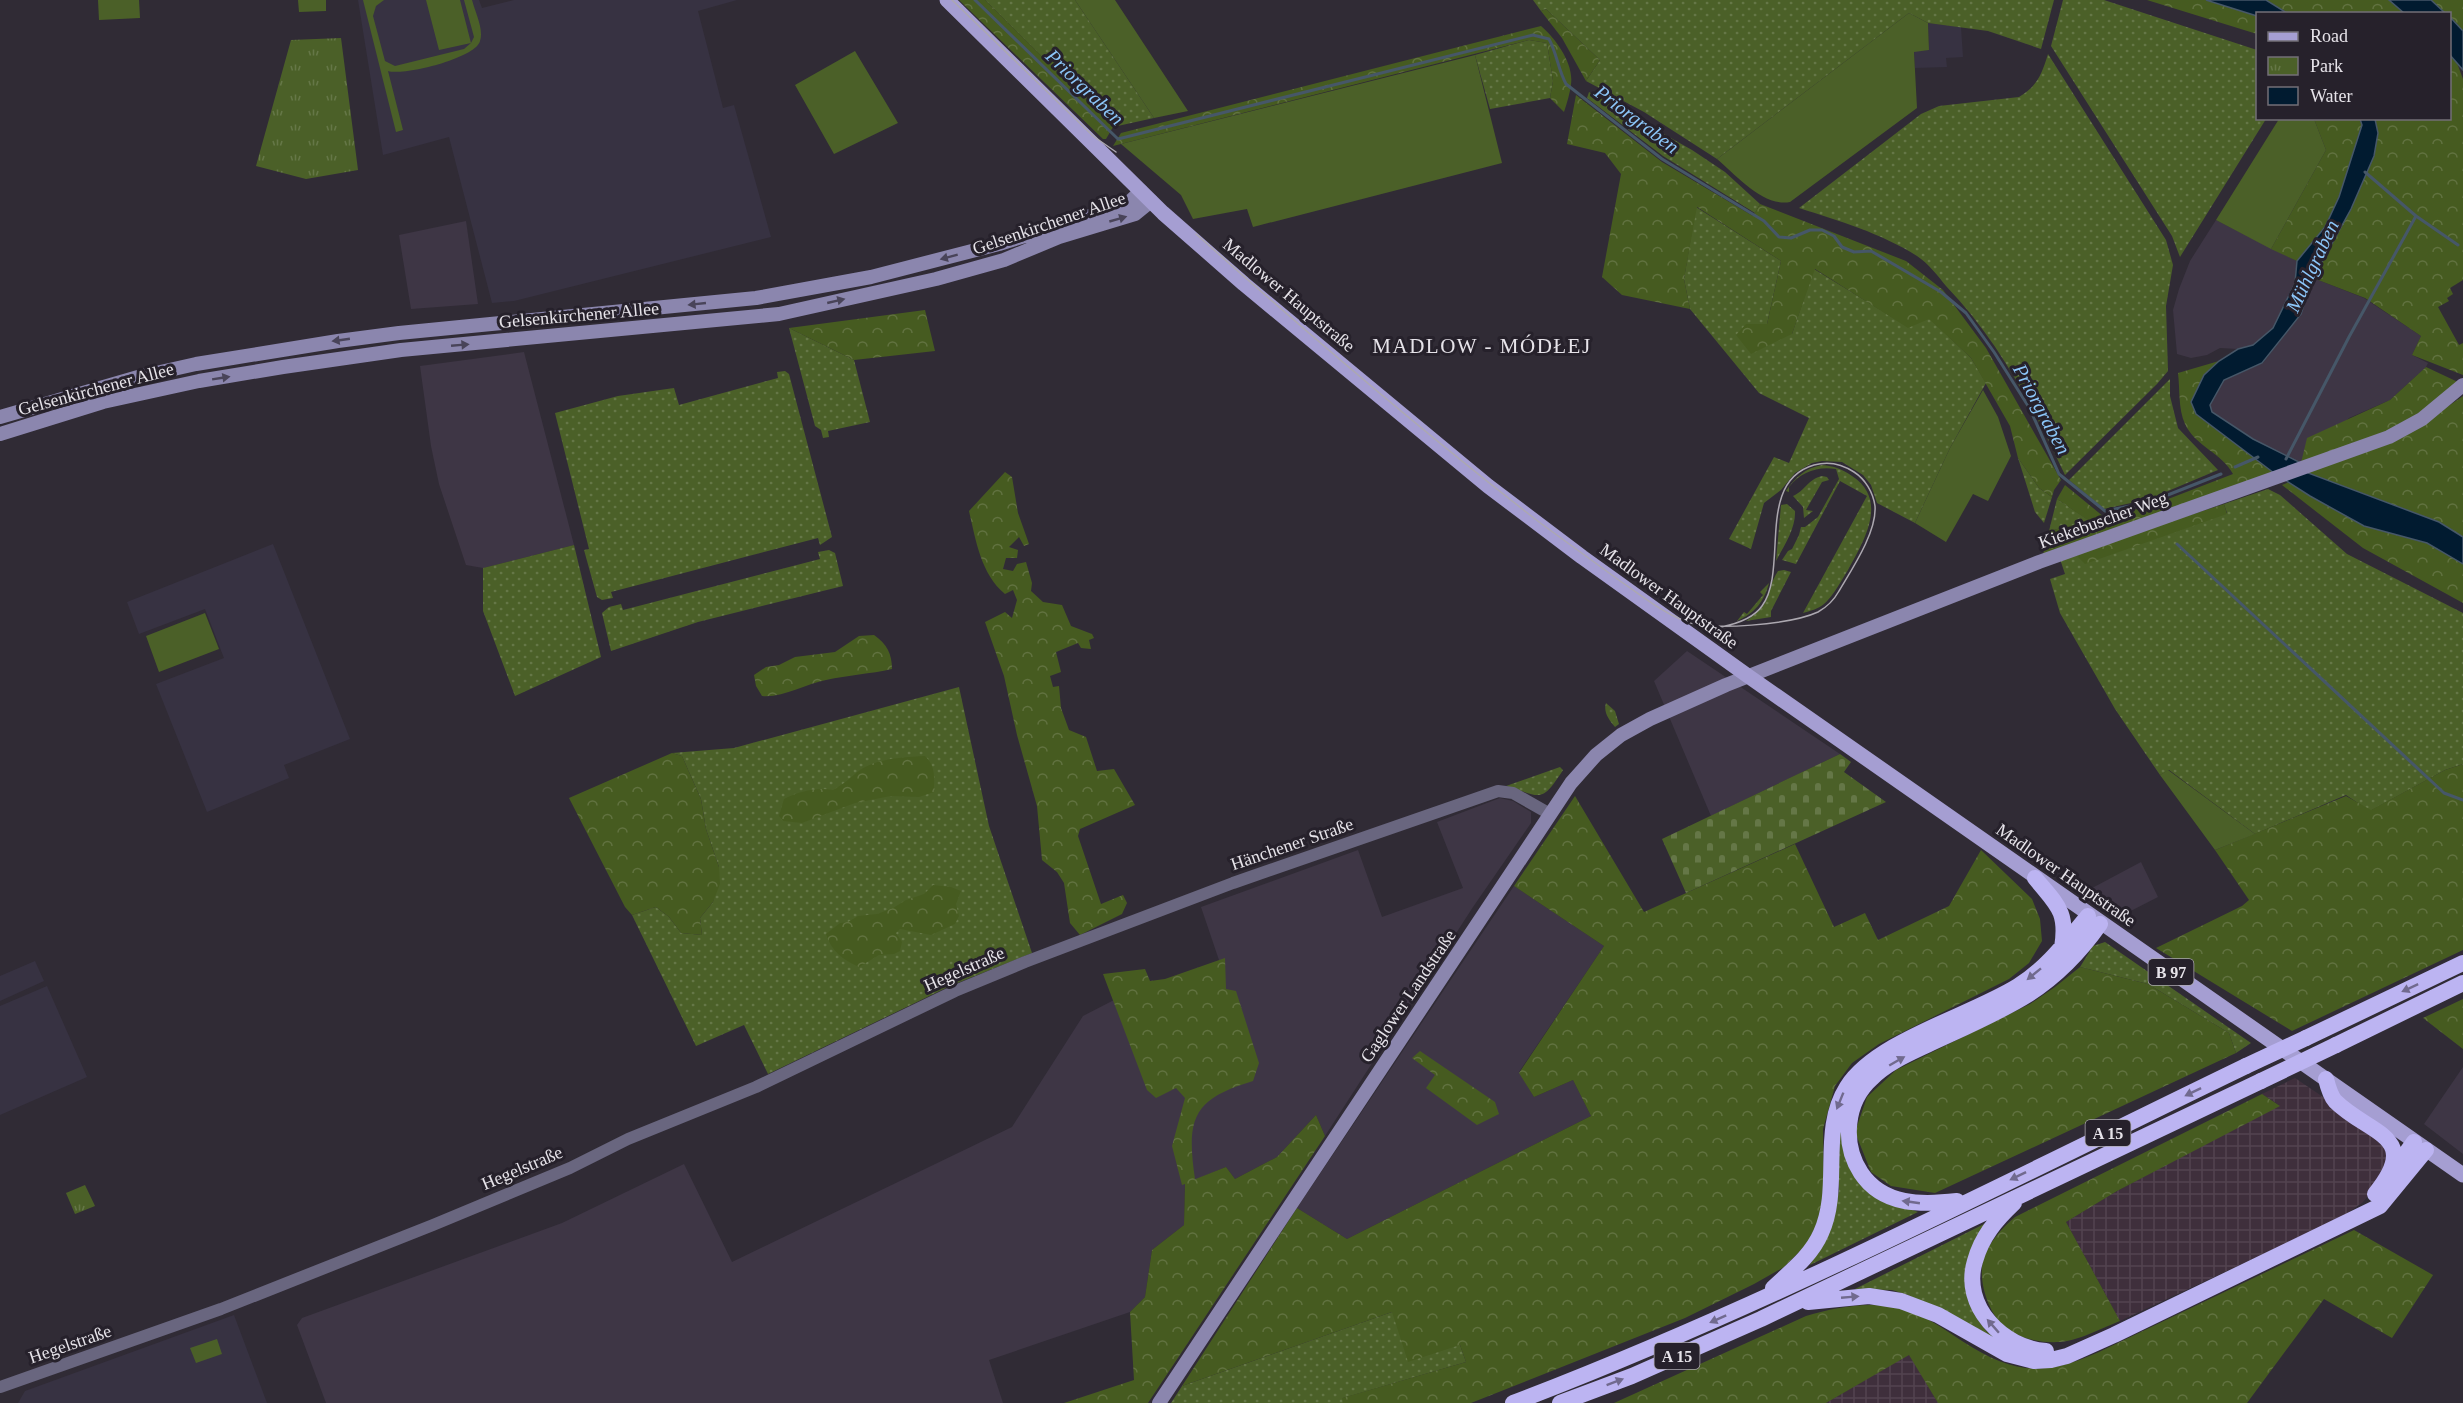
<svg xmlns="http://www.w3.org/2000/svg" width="2463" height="1403" viewBox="0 0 2463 1403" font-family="'Times New Roman',serif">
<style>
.built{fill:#3e3645}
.industrial{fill:url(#industrial-grid)}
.education{fill:#373242}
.grass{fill:url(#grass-dots)}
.forest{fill:url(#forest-crowns)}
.cemetery{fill:url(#cemetery-stones)}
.park{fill:url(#park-tufts)}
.garden{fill:#4b6028}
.water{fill:#011b30;stroke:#465768;stroke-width:1.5}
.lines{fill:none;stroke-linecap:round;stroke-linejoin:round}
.stream{stroke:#465768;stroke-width:3}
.tertiary{stroke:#69667f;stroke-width:12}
.secondary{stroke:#8b86ae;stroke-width:14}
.primary{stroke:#a59ed2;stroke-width:15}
.motorway{stroke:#bcb4f2;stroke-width:16}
.tram{stroke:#aca8b0;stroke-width:1.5}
.motorway-bridge{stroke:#bcb4f2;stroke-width:16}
.oneway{fill:#494459}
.oneway2{fill:#716a8e}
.labels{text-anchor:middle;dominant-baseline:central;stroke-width:6;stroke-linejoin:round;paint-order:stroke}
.shield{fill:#26212b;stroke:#aca9b0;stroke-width:1.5}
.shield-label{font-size:16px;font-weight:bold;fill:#e6e3e9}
.street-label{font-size:18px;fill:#e6e3e9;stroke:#26212b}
.water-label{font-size:20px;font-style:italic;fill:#8cc6f9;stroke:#26212b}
.quarter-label{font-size:21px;letter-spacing:1.5px;fill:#e6e3e9;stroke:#26212b}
</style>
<defs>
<pattern id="industrial-grid" width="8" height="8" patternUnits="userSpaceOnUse" patternTransform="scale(1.5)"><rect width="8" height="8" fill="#3f2f3c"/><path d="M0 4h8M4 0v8" fill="none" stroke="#52434f"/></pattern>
<pattern id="grass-dots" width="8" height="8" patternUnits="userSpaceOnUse" patternTransform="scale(1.5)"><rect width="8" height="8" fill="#4b6028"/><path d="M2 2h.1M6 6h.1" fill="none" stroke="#657747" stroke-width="1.8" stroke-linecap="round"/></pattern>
<pattern id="forest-crowns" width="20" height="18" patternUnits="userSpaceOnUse" patternTransform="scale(1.5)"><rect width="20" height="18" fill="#465b20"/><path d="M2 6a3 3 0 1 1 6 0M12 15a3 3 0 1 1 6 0" fill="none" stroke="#617240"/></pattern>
<pattern id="cemetery-stones" width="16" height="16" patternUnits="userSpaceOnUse" patternTransform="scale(1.5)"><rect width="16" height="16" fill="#4b6028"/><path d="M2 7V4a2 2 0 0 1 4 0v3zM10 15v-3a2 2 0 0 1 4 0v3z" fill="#657747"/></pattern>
<pattern id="park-tufts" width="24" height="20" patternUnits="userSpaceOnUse" patternTransform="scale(1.5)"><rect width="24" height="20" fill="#4b6028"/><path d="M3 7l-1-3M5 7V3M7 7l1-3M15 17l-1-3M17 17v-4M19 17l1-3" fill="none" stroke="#657747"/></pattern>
</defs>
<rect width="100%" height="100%" fill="#302b35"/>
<path class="built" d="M2216 220 2297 261 2295 283 2273 328 2253 345 2238 349 2220 348 2207 355 2191 358 2177 354 2173 310 2179 289 2190 261Z
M466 221 478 304 411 309 399 235Z
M2313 278 2364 298 2421 336 2412 355 2428 363 2426 367 2390 400 2349 418 2301 463 2253 439 2212 412 2210 405 2224 380 2263 363 2301 314Z
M524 352 574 545 483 568 466 565 439 484 431 446 420 366Z
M1687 651 1840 754 1711 816 1654 681Z
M1500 798 1513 801 1531 812V823L1473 907 1325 1136 1316 1115 1277 1157 1235 1179 1226 1167 1185 1184 1184 1225 1152 1250 1145 1297 1130 1312 989 1360 1003 1403H326L297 1325 302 1318 562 1223 684 1164 732 1262 1012 1127 1083 1016 1114 1000 1220 963 1201 907 1358 850 1382 917 1463 888 1437 822Z
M2141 862 2158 897 2115 919 2079 895Z
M1514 886 1604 946 1519 1072 1534 1097 1573 1080 1591 1116 1347 1239 1297 1208Z
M2463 1067V1154L2424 1124Z"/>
<path class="industrial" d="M2295 1078 2357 1120 2385 1149 2387 1165 2377 1186 2362 1203 2340 1218 2120 1321 2066 1222 2117 1191 2279 1105 2262 1094Z
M1909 1354 1938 1403H1826Z"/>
<path class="education" d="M358 0H479L482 8 514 0H737L698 11 723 108 734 105 771 237 514 301 492 303 449 137 383 155Z
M1928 23 1961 27 1963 57 1946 58 1947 67 1915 68 1914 51 1929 50Z
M273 544 350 739 284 765 289 778 207 812 156 684 224 658 222 653 205 609 139 634 127 602Z
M35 961 44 981 0 1001V976Z
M47 986 87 1077 0 1115V1006Z
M234 1315 267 1403H18L25 1391Z"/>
<path class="grass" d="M985 0H1075L1154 118 1113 127Z
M1533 0H2054L2041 49 1988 31 1928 23 1909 13 1717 159 1644 112 1586 81 1600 60 1546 9 1541 11Z
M2063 0H2104L2257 50 2258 118 2266 119 2180 257 2172 236 2051 46Z
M1529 40 1547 43 1553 81 1550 98 1490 109 1475 55Z
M2048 54 2166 240 2173 265 2166 306 2168 371 2157 384 2065 475C2033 407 1999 341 1946 286 1938 276 1928 263 1917 256 1881 233 1839 221 1799 208L1921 114 1939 106 2019 97C2038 86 2042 73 2048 54Z
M1589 92 1692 150 1725 172 1760 204 1755 213 1663 156 1587 98Z
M1696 207 1781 261 1767 324H1746L1792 334 1814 269 1908 327 1929 318 1971 358 1986 383 1950 448 1915 523 1877 503 1871 485 1863 475 1842 462 1822 461 1812 463 1795 473 1781 490 1764 503 1751 549 1729 539 1774 457 1789 463 1809 418 1759 393 1690 309 1684 279Z
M789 328 854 360 870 422 828 431 829 437 823 438 821 430 815 426Z
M785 371 789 374 832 537 820 545 818 538 611 592 613 598 602 600 597 597 584 550 589 549 555 413 618 396 674 388 679 405 778 378 777 372Z
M2170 379V396L2178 428 2218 470 2149 499 2104 509 2069 480Z
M2018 458 2039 488 2052 497 2044 523 2035 512Z
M1822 465C1834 466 1842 469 1852 476 1889 500 1864 541 1848 570 1841 581 1834 595 1824 604 1818 609 1810 611 1803 613L1867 496 1840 481 1796 564 1782 560 1788 551 1792 549 1799 535 1801 527H1805L1818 517 1839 479 1836 469C1817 466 1801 472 1789 487V492L1786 491C1795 477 1806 468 1822 465Z
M1822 476 1827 477 1829 480 1822 482 1806 510 1813 511 1804 518 1803 507 1793 496C1805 491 1808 479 1822 476Z
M2268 489 2280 495 2347 554 2463 613V764L2445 770 2370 811 2346 795 2255 834 2169 770 2160 775 2115 709 2060 613 2050 579 2065 574 2060 559 2227 513 2224 504Z
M2057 499 2090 521 2049 531Z
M1787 504 1795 511C1796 528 1784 546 1776 561L1781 505Z
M574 545 601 657 515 696 483 611V568Z
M829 550 835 553 843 586 698 622 611 651 602 613 609 607 621 604 623 610 820 559 818 552Z
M1784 570 1791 572 1771 611V617L1746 621C1775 601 1763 595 1778 571Z
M1769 583C1764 602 1755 613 1737 621L1744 612 1747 614 1763 595 1760 592Z
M959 687 989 826 1032 953 950 986 768 1074 744 1025 696 1046 632 915 656 907 669 917 681 933 702 935 700 918 713 902 719 867 706 829 701 799 682 756 672 753 734 748Z
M1606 703 1615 711 1619 724 1615 727C1609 720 1603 712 1606 703Z
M1560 767 1563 770C1541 804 1542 797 1506 786Z
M2105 942 2251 1043 2236 1053 2229 1033 2148 984 2080 967 2093 946Z
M1838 1131H1841L1845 1152 1910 1209 1918 1212 1810 1265 1833 1223 1839 1190Z
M1986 1223 1975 1240 1978 1320 1987 1332 2004 1344 1908 1295 1892 1290 1855 1289Z
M1392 1312 1460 1345 1466 1362 1343 1398V1403H1171L1182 1386Z"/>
<path class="forest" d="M959 0H985L1113 127 1106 139H1103Z
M2147 0H2206L2256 15 2257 34Z
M2266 0H2389L2404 13H2287Z
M2431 0H2463V31L2450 17V14L2445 13Z
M1546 9 1600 60 1586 81 1562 38 1541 11Z
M1541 26C1555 38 1574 63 1571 84 1570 93 1567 103 1564 112L1550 98 1553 81 1547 43 1529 40 1113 146 1121 133Z
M2450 55 2457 63 2463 79V280L2450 288 2453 294 2447 298 2449 301 2438 307 2459 345 2463 343V375L2412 355 2421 336 2365 298 2313 278 2351 209 2378 133 2375 119 2450 118Z
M1576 95 1662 162 1753 216 1760 204 1906 261 1943 290 1986 348 2061 480 2054 490 2052 497 2039 488 2018 458 2010 426 1971 358 1929 319 1908 328 1815 269 1792 334 1751 354 1736 335 1746 324H1767L1781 261 1697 207 1684 279 1690 309 1622 295 1602 277 1621 174 1605 153 1567 144Z
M2314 119H2360L2362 125 2339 197 2325 227 2297 261 2271 249 2326 150Z
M925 310 935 351 854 360 789 328Z
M2219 361 2204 375 2191 402 2196 414 2274 473 2042 558 2049 531 2089 521 2057 499 2065 485 2104 517 2150 506 2233 474C2222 453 2195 446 2185 424 2178 409 2180 388 2178 373Z
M2426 367 2460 383 2397 430 2301 463 2307 438 2390 400Z
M2463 396V537L2439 522 2308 473 2434 416Z
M1005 472 1012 477 1018 513 1029 544 1024 546 1019 537 1009 547 1018 550 1017 558H1006L1003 569 1013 571 1017 564 1026 562 1032 583 1031 591 1043 602 1062 605 1071 626 1092 634 1094 638 1089 640 1091 649 1081 648 1078 643 1056 652 1061 672 1050 676 1053 687 1059 686 1061 708 1069 730 1086 737 1097 771 1114 769 1135 805 1080 829 1078 836 1101 904 1123 895 1127 903 1122 914 1080 935 1070 923 1064 883 1057 872 1042 860 1037 806 1017 735 1004 676 985 622 1005 612 1012 618 1017 600 1013 590 1005 594C981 574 976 541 969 511Z
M2289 482 2364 526 2427 543 2463 564V603L2363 548 2282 485Z
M2224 504 2227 514 2085 564 2074 553Z
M874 635C887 644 892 654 892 669 870 674 848 675 826 680 806 684 782 698 762 696L756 686 754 675 766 667 779 665 795 657 835 652 859 636Z
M672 753 682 756 701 799 706 829 719 867 720 884 713 902 700 918 702 935 681 933 669 917 656 907 632 915 625 907 569 798Z
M925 756C936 766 934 778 934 792L919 797 891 796 855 803 802 823 783 821 779 816 784 799C800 791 817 787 833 790 844 784 851 777 860 770 878 758 905 757 925 756Z
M2463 764V950L2292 1031 2156 948 2242 906 2249 900 2215 850 2346 796 2371 810 2445 770Z
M1575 796 1644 912 1795 844 1834 927 1865 913 1878 940 1949 906 1981 850 2032 899 2040 919 2042 941 2029 963 2009 979 1879 1044 1852 1063 1835 1086 1823 1129 1824 1191 1818 1223 1807 1244 1784 1267 1754 1284 1685 1318 1471 1403H1343L1342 1398 1466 1362 1460 1345 1408 1362 1392 1312 1182 1386 1297 1208 1347 1239 1591 1116 1573 1080 1534 1097 1519 1073 1604 946 1514 886Z
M933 885 951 887 961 891 956 904 959 916 955 924 931 935 900 929 896 933 902 942 900 951 894 954 879 955 859 967C843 960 831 951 826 934L840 923 848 922 858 916 877 914 893 908 906 900 924 894Z
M1225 958 1226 989 1236 991 1259 1063 1253 1081C1193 1099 1186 1118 1195 1179L1193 1180 1226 1167 1235 1179 1277 1157 1316 1115 1325 1136 1148 1403H1064L1134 1380 1130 1312 1145 1297 1152 1250 1184 1225 1185 1184 1182 1185 1172 1146 1185 1098 1176 1088 1156 1098 1147 1090 1103 974 1145 969 1150 981 1165 979Z
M2080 967 2148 984 2229 1033 2236 1053 1935 1193 1891 1186 1871 1172 1855 1132 1867 1097 1896 1070 2030 1004 2055 987Z
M2463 999V1049L2423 1018Z
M1420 1051 1495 1102 1499 1114 1477 1125 1426 1088 1435 1075 1412 1058Z
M2262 1094 2280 1106 2117 1191 2066 1222 2120 1321C2104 1327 2076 1342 2059 1342 2042 1343 2020 1339 2006 1328 1989 1315 1978 1282 1983 1261 1988 1243 2002 1228 2015 1217Z
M2354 1230 2433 1275 2392 1338 2324 1299 2247 1403H1938L1909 1355 1826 1403H1614L1806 1316C1838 1307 1872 1300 1905 1310 1926 1316 1944 1329 1962 1341 2013 1374 2043 1377 2099 1352Z"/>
<path class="cemetery" d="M1840 754 1851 762 1844 772 1886 802 1686 893 1662 839Z"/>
<path class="park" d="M341 38 358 170 306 179 256 166 291 40Z
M85 1185 95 1206 75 1214 66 1193Z"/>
<path class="garden" d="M98 0H139L140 18 99 20Z
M298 0H326V11L299 12Z
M363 0H384L376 6 373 16 385 61 395 66 464 49 471 43 439 50 426 0H460L471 43 474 37 464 0H472C475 12 484 29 480 41 476 58 404 76 388 71L403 130 396 132Z
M1075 0H1115L1188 111 1154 118Z
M1909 13 1928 23 1929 50 1914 52 1917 108 1790 202C1763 207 1736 175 1717 159Z
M855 51 898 123 834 154 795 85Z
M1475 55 1502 163 1253 227 1247 209 1193 219 1181 195 1121 144Z
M2279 119H2314L2326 150 2271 249 2216 220Z
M1983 390 1998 417 2011 456 1988 501 1973 494 1946 542 1915 523 1950 448Z
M205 613 219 649 159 672 146 636Z
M2168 770 2255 834 2215 850 2160 775Z
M217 1339 222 1354 196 1363 190 1348Z"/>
<path class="water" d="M2206 0H2266L2287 13 2258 14 2257 16Z
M2389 0H2431L2445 13H2404Z
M2450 17 2463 31V70L2450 55Z
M2360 119H2375L2378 133 2374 156 2351 209 2313 278 2301 314 2262 363 2224 380 2210 405 2212 412 2253 439 2301 463 2308 473 2439 522 2463 537V564L2427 543 2364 526 2310 496 2274 473 2196 414 2191 402 2204 375 2219 361 2238 349 2253 345 2273 328 2295 283 2297 261 2325 227 2339 197 2362 125Z"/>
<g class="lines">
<path class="stream" d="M975 0 1118 139 1533 35 1549 39C1557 54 1558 69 1566 84L1662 159 1764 221 1779 237 1791 238 1810 230H1822L1834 236 1842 247 1854 252 1871 251 1941 292 1966 313 1994 352 2030 409 2059 474 2105 511 2150 502 2221 474
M2365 172 2416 216 2458 245
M2286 459 2349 337 2416 216
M2235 467 2258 457
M2177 544 2444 793 2463 800"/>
<path class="tertiary" d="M0 1387 221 1309 433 1225 570 1168 628 1139 756 1087 955 991 1025 962 1233 883 1498 791 1513 793 1550 814"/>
<path class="secondary" d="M0 417 138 377 196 364 338 341 399 333 756 298 871 277 999 244 1126 205 1141 191
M0 434 103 402 199 381 283 367 401 350 779 314 936 279 1004 260 1059 237 1135 214 1151 201
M1159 1403 1571 783 1596 755 1621 735 1650 719 1726 685 2039 562 2389 437 2422 419 2463 385"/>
<path class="primary" d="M947 0 1163 213 1244 284 1488 486 1582 557 1748 676 2463 1175"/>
<path class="motorway" d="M2035 878C2057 905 2068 911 2062 948
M2306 1038 2463 963
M2336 1045 2463 983
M2326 1079C2328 1087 2330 1095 2335 1101 2369 1135 2423 1135 2375 1194
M2394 1170 2414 1142
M1957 1201C1922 1205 1883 1206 1861 1173 1842 1144 1845 1102 1872 1078 1887 1063 1908 1054 1927 1045 1961 1029 1997 1014 2029 994 2057 976 2081 951 2100 924
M2014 1203C1996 1220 1982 1236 1975 1261 1961 1306 2003 1348 2046 1351
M1773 1288C1791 1271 1811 1256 1821 1233 1842 1187 1819 1131 1847 1087 1876 1041 1970 1016 2018 986 2046 969 2067 941 2088 916
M1808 1302 1869 1296 1901 1301 1938 1315 2007 1354 2034 1361 2051 1360 2067 1356 2114 1335 2380 1206 2426 1150
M1513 1403C1765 1307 2004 1183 2246 1066
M1560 1403 1632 1376 1761 1319 2261 1081"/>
<path class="tram" d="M952 0 1093 136 1116 152
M1196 234C1307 333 1421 431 1539 522 1566 542 1593 561 1620 581 1641 595 1661 612 1685 621 1711 632 1792 624 1818 612 1827 607 1834 600 1839 591 1852 569 1877 532 1875 506 1873 492 1865 479 1854 472 1842 464 1828 461 1814 465 1755 482 1789 569 1762 606 1753 619 1736 624 1721 627"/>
<path class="motorway-bridge" d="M2246 1066 2306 1038
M2261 1081 2336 1045"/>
</g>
<defs><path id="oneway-solid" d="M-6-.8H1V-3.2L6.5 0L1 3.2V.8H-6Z" transform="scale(1.5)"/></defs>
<g class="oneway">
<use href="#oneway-solid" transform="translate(1118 219) rotate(-16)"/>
<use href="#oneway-solid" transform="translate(949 257) rotate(165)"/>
<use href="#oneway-solid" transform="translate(836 301) rotate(-13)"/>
<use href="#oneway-solid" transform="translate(697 304) rotate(174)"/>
<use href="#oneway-solid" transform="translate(341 340) rotate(172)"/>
<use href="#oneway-solid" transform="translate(460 345) rotate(-5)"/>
<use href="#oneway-solid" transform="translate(221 378) rotate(-9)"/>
</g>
<g class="oneway2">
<use href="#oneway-solid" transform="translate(2034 974) rotate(141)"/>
<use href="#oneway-solid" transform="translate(2410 988) rotate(155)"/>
<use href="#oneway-solid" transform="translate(1897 1061) rotate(-30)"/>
<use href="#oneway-solid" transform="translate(2193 1092) rotate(154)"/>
<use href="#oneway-solid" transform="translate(1840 1101) rotate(112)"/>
<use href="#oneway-solid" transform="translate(2018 1176) rotate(154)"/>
<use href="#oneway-solid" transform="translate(1911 1202) rotate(-172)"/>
<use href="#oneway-solid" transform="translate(1850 1297) rotate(-5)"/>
<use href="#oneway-solid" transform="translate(1718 1319) rotate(156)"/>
<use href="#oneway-solid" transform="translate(1993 1326) rotate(-131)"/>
<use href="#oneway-solid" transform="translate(1615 1382) rotate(-21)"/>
</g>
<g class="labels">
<g class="shield">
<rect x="2148.5" y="959" width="45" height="26" rx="4.5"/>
<rect x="2085.5" y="1120" width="45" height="26" rx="4.5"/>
<rect x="1654.5" y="1343" width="45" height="26" rx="4.5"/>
</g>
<g class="shield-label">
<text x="2171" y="972">B 97</text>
<text x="2108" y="1133">A 15</text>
<text x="1677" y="1356">A 15</text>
</g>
<g class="street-label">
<text transform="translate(1049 223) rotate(-19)">Gelsenkirchener Allee</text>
<text transform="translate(1289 295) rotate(40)">Madlower Hauptstraße</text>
<text transform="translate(579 315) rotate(-5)">Gelsenkirchener Allee</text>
<text transform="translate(96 389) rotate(-15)">Gelsenkirchener Allee</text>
<text transform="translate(2103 520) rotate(-20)">Kiekebuscher Weg</text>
<text transform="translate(1669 596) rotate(36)">Madlower Hauptstraße</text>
<text transform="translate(1292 844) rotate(-19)">Hänchener Straße</text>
<text transform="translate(2066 875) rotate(35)">Madlower Hauptstraße</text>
<text transform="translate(964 969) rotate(-24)">Hegelstraße</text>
<text transform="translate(1408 996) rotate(-56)">Gaglower Landstraße</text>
<text transform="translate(522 1168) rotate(-23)">Hegelstraße</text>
<text transform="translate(70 1344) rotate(-19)">Hegelstraße</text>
</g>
<g class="water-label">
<text transform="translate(1085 87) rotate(44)">Priorgraben</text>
<text transform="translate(1637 119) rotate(37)">Priorgraben</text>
<text transform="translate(2312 266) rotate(-65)">Mühlgraben</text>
<text transform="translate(2042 409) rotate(62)">Priorgraben</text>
</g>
<g class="quarter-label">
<text x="1482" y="346">MADLOW - MÓDŁEJ</text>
</g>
</g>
<rect x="2256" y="12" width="195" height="108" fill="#26212b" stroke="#736f77" stroke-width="1.5"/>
<rect x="2268" y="32" width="30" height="9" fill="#a59ed2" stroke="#736f77" stroke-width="1.5"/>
<text x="2310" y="42" font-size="18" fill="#e6e3e9">Road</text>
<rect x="2268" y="57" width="30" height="18" fill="url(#park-tufts)" stroke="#736f77" stroke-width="1.5"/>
<text x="2310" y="72" font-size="18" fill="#e6e3e9">Park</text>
<rect x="2268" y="87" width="30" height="18" fill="#011b30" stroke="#736f77" stroke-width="1.5"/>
<text x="2310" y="102" font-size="18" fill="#e6e3e9">Water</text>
</svg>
